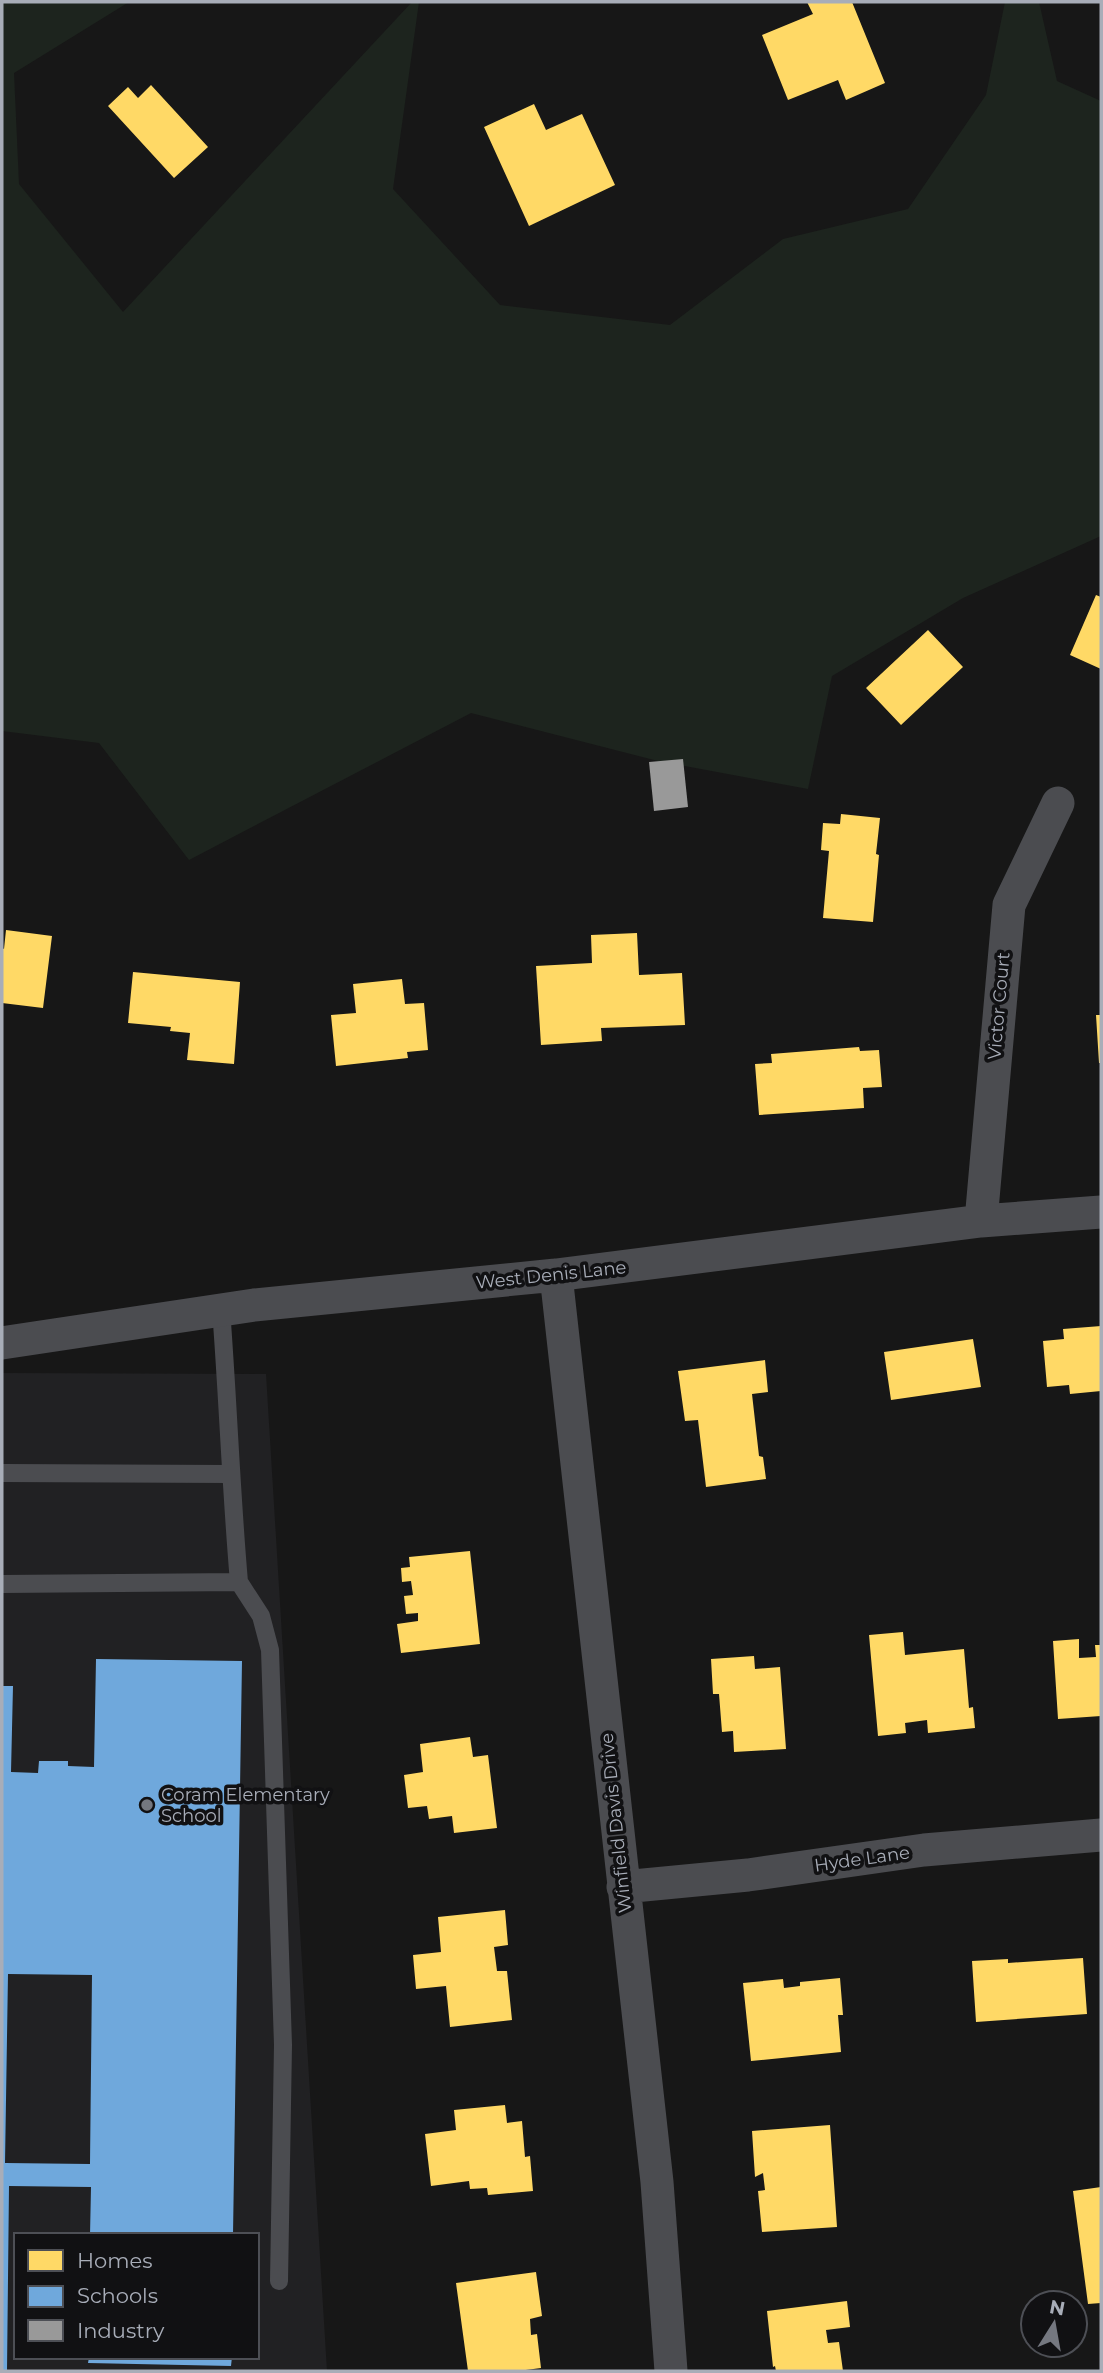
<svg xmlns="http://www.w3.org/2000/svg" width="1103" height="2373" viewBox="0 0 1103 2373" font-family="Montserrat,sans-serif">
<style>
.built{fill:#212123;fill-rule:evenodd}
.green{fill:#1d241e}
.homes{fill:#ffd966}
.schools{fill:#6fa8dc;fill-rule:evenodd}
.industry{fill:#999}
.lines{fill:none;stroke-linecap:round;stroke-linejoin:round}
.lane{stroke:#4b4c50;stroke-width:18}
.street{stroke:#4b4c50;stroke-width:33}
.poi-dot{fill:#757880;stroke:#111113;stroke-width:2.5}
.labels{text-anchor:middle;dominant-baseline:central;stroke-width:7;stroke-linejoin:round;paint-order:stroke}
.street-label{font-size:18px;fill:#a8adb8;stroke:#111113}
.poi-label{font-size:18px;fill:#a8adb8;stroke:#111113;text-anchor:start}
</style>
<rect width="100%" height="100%" fill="#171717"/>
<path class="built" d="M2 1373 266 1374 327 2371H2ZM16 2235H257V2357H16Z"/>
<path class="green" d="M2 2H129L14 73 19 184 123 312 412 2H419L393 189 500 305 670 325 783 239 908 209 986 95 1005 2H1039L1057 81 1101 101V536L963 598 832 676 808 789 658 761 471 713 189 860 99 743 2 731Z"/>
<path class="homes" d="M807 2H852L885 83 846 100 838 80 788 100 762 35 813 14Z
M151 85 208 147 174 178 108 106 128 87 138 98Z
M534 104 546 130 582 114 615 185 529 226 484 127Z
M1096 595 1101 597V669L1070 655Z
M928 630 963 667 901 725 866 688Z
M841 814 880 818 876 854 879 855 873 922 823 918 829 851 821 850 823 823 840 824Z
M6 930 52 936 43 1008 2 1003V948L4 949Z
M637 933 639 975 682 973 685 1025 601 1028 602 1041 541 1045 536 966 592 963 591 935Z
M133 972 240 982 234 1064 187 1060 190 1033 170 1031 171 1027 128 1023Z
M402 979 405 1004 424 1003 428 1050 407 1052 408 1058 336 1066 331 1015 356 1013 353 984Z
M1096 1015H1101V1063H1099Z
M859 1047 860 1051 879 1050 882 1087 863 1088 864 1108 759 1115 755 1064 772 1063 771 1054Z
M1101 1326V1391L1070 1394 1069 1385 1047 1387 1043 1341 1064 1339 1063 1329Z
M973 1339 981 1387 891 1400 884 1352Z
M765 1360 768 1392 752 1394 759 1456 763 1457 766 1479 706 1487 698 1420 685 1421 678 1371Z
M470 1551 480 1644 401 1653 397 1624 418 1621V1613L406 1614 404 1596 413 1595 411 1581 402 1582 401 1568 410 1567 409 1557Z
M903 1632 905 1655 964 1649 969 1708 973 1707 975 1728 928 1733 927 1720 905 1723 906 1733 878 1736 869 1635Z
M1079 1639V1658L1096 1657 1095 1645H1101V1716L1058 1719 1053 1641Z
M754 1656 755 1669 780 1667 786 1749 734 1752 733 1731 722 1732 719 1694H713L711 1659Z
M470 1737 473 1757 488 1755 497 1828 454 1833 452 1816 429 1819 427 1806 408 1808 404 1775 423 1772 420 1744Z
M505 1910 508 1945 494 1947 497 1971H507L512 2020 450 2027 446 1986 416 1989 413 1955 441 1952 438 1917Z
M1083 1958 1087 2014 976 2022 972 1961 1008 1959V1963Z
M840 1978 843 2015H838L841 2052 751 2061 743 1983 783 1979 784 1988 800 1986V1982Z
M505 2105 507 2123 522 2121 525 2157 530 2156 533 2191 488 2195 487 2188 470 2189 469 2181 431 2186 425 2134 456 2130 454 2110Z
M830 2125 837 2227 762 2232 758 2191 765 2190 763 2173 755 2177 752 2131Z
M1101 2187V2303L1088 2304 1073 2191Z
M536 2272 542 2316 530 2319 531 2335 537 2334 541 2368 518 2371H468L456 2283Z
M847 2301 850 2327 826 2330 828 2343 839 2342 843 2371H776L775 2366 773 2367 767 2311Z"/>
<path class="schools" d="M96 1659 242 1661 233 2235H90L91 2187 9 2186 7 2371H2V1686H13L11 1772 38 1773 39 1761H68V1766L94 1767ZM8 1974 92 1975 90 2164 5 2163Z
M89 2357H232L231 2366 88 2363Z"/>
<path class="industry" d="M683 759 688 807 654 811 649 762Z"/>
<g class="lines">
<path class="lane" d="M2 1473 230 1474
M239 1582 261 1616 270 1650 283 2045 279 2281
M2 1584 239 1582C231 1491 228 1400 221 1309"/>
<path class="street" d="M981 1221 1009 905 1058 803
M556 1275 657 2182 671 2371
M2 1343 254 1305 556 1275 981 1221 1101 1212
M623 1887 748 1875 924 1850 1101 1835"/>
</g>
<circle class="poi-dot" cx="147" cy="1805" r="7"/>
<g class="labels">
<g class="street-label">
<text transform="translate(999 1006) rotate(-85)">Victor Court</text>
<text transform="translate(551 1275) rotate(-6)">West Denis Lane</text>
<text transform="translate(616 1823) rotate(-96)">Winfield Davis Drive</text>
<text transform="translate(862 1859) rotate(-8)">Hyde Lane</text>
</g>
<g class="poi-label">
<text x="161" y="1795">Coram Elementary<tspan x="161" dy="21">School</tspan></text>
</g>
</g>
<rect width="1103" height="2373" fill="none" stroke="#a8adb8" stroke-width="7"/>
<rect x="14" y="2233" width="245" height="126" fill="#111113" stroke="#4d4f55" stroke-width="2"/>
<rect x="28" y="2250" width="35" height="21" fill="#ffd966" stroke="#4d4f55" stroke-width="2"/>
<text x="77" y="2268" font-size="21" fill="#a8adb8">Homes</text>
<rect x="28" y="2286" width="35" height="21" fill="#6fa8dc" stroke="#4d4f55" stroke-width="2"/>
<text x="77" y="2303" font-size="21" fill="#a8adb8">Schools</text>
<rect x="28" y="2320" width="35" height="21" fill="#999999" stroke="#4d4f55" stroke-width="2"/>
<text x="77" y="2338" font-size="21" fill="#a8adb8">Industry</text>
<g transform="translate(1054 2324) rotate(11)"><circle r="33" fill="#111113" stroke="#4d4f55" stroke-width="2"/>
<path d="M0-5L12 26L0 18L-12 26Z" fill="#757880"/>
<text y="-10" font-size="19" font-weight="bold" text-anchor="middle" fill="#a8adb8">N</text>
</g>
</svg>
